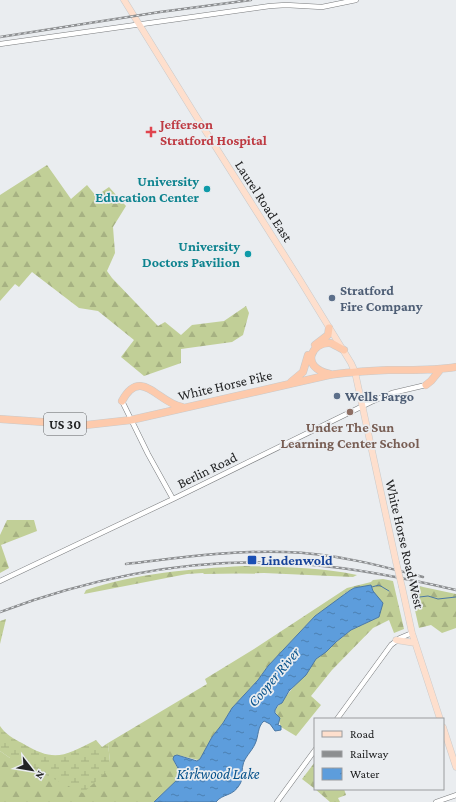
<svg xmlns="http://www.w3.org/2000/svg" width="456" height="802" viewBox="0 0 456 802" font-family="'Crimson Pro',serif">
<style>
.forest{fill:url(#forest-firs)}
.wetland{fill:url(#wetland-marsh)}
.water{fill:url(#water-ripples);stroke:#4b78a4}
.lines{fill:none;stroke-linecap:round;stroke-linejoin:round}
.stream{stroke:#4b78a4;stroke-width:1}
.minor-casing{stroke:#797b7d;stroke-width:5.5}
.major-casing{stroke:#cacaca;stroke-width:7}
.highway-casing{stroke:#cacaca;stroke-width:8}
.minor{stroke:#fff;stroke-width:4.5}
.major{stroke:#fedfcd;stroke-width:6}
.highway{stroke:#fdcaac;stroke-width:7}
.rail-casing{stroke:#8c8e90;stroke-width:2.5}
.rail{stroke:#eaedf0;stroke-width:1;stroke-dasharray:3;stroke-linecap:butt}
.major-bridge-casing{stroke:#cacaca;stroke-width:7;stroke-linecap:butt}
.major-bridge{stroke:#fedfcd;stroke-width:6}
.health-dot{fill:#e0444e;stroke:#eaedf0;stroke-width:1.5}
.culture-dot{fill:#0f9aa8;stroke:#eaedf0;stroke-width:1.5}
.service-dot{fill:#5c6f8a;stroke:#eaedf0;stroke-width:1.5}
.education-dot{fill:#8d6e63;stroke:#eaedf0;stroke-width:1.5}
.transit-dot{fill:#1a4fb4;stroke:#eaedf0;stroke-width:1.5}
.labels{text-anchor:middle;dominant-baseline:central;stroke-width:3.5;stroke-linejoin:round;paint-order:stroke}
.shield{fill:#eaedf0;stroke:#5d5f60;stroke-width:1}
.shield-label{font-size:13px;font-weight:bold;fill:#212223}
.health-label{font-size:14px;font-weight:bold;fill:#be3a42;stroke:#eaedf0;text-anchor:start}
.culture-label{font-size:14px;font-weight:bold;fill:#0d838f;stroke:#eaedf0;text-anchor:end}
.street-label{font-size:14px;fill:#212223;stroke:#eaedf0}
.service-label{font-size:14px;font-weight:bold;fill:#4e5e75;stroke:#eaedf0;text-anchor:start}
.education-label{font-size:14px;font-weight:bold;fill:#785e54;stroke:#eaedf0}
.transit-label{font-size:14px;font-weight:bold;fill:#164399;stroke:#eaedf0;text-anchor:start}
.water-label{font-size:15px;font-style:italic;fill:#06518b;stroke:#eaedf0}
</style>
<defs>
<pattern id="forest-firs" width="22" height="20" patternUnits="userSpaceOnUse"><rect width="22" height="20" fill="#c1cf97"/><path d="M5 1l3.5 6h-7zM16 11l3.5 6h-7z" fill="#a6b182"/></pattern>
<pattern id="wetland-marsh" width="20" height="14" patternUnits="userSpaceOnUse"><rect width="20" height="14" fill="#c1cf97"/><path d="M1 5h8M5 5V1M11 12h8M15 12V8" fill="none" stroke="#a6b182"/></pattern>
<pattern id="water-ripples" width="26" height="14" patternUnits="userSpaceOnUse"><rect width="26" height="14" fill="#5d9ddc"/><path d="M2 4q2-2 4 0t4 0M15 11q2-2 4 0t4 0" fill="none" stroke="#4c80b2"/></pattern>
</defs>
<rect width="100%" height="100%" fill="#eaedf0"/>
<path class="forest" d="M47 165 71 199 87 185 96 196 109 187 126 206 113 227 115 253 107 271 112 278 158 326 165 322 181 335 192 325 224 321 246 306 249 313 243 335 232 342 181 349V363L144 376 121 357 134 340 98 311 79 308 32 272 19 287 15 284 0 301V195Z
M7 520H34L37 531 1 545 9 568 0 573V535Z
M244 566C282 567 320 567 357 575L353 577 264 573 204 574 203 573 187 574 84 594 86 590C137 573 190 569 244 566Z
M383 579 393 581 404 629 394 633 389 620 373 628 332 670 311 696 321 705 296 736 281 727 275 710 316 659 351 630 379 617 372 587 354 588 345 593 340 599 315 616 268 666 258 680 232 708 223 723 212 737 200 759 198 760 177 755 174 757C173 765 181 769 180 777L154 802H0V751L10 758 110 762 108 743 207 684 205 679 254 649 347 588 371 582 373 580Z
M409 584 456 594V628L442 633 431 625 419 628Z
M315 762V789L302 779Z
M315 789H344L346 795 338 798 340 802H330Z"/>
<path class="wetland" d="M6 619 0 644V645V621Z
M0 726C5 734 14 739 22 743 55 763 64 756 96 740L102 747 108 743 110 762 104 774 83 793 10 758 0 751Z"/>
<path class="water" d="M371 585 373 591 383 603 379 617 351 630 336 642 326 652 316 659 306 675 289 691 282 703 278 705 275 710V713L280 718 278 725 281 726V730L275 731 270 724 264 721C257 727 259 736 255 744 252 751 244 758 243 765 241 772 244 777 240 784 233 797 223 793 216 802H154L180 777 179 770 173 759 174 756 177 755 197 761 200 759 212 737 223 723 232 708 258 680 268 666 315 616 349 591 354 588Z"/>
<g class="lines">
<path class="stream" d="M372 587 379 585 389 591
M411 598 428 596 438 599 456 597"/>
<defs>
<path id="minor" d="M0 44 270 6 286 5 322 7 356 0
M122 401 148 454 173 499
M0 581 173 499 371 402 392 393 426 385
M337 719 391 645 400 638 412 633
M277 802 315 750
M436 802 456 795"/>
<path id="major" d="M124 0 196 116 300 280 351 363 355 372 396 562
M402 587 412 633 440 719
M396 640 415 643
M443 727 456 767"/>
<path id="highway" d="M315 345 328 335 329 328
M330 374C298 367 313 341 330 343 334 344 339 348 344 350
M291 382 303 372 308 355
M426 385 431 381 440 370
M122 401C141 366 158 403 182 407
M0 419 86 425 131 420 329 375C349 372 368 371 388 370 411 370 433 371 456 367"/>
</defs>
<use href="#minor" class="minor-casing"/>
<use href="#major" class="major-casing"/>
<use href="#highway" class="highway-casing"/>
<use href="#minor" class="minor"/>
<use href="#major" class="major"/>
<use href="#highway" class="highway"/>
<defs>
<path id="rail" d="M0 37 160 12 251 0
M126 564C179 558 231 550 285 552 332 553 378 565 423 577
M0 612C99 575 207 555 313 565 361 569 409 579 456 590"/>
</defs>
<use href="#rail" class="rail-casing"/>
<use href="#rail" class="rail"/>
<defs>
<path id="major-bridge" d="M396 562 402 587"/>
</defs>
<use href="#major-bridge" class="major-bridge-casing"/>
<use href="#major-bridge" class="major-bridge"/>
</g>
<path class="health-dot" d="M149 126h4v4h4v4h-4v4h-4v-4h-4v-4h4z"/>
<g class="culture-dot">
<circle cx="207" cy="189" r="4"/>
<circle cx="248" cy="254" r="4"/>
</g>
<g class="service-dot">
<circle cx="332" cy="298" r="4"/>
<circle cx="337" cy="396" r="4"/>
</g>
<circle class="education-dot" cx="350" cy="412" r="4"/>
<rect class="transit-dot" x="247" y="555" width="10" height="10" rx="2"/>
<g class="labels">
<rect class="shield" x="44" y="413" width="42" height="22" rx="3"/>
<g class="shield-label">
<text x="65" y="424">US 30</text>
</g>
<g class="health-label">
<text x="160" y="124">Jefferson<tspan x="160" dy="16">Stratford Hospital</tspan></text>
</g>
<g class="culture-label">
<text x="199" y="181">University<tspan x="199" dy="16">Education Center</tspan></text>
<text x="240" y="246">University<tspan x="240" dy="16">Doctors Pavilion</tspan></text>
</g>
<g class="street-label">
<text transform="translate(264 201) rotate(57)">Laurel Road East</text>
<text transform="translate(225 385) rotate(-13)">White Horse Pike</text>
<text transform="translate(207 470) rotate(-26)">Berlin Road</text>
<text transform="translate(405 544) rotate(77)">White Horse Road West</text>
</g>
<g class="service-label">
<text x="340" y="290">Stratford<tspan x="340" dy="16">Fire Company</tspan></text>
<text x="345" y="396">Wells Fargo</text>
</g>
<g class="education-label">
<text x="350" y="427">Under The Sun<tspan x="350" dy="16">Learning Center School</tspan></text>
</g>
<g class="transit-label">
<text x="261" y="560">Lindenwold</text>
</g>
<g class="water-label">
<text transform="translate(274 677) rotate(-50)">Cooper River</text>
<text x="218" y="774">Kirkwood Lake</text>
</g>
</g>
<rect x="314" y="718" width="130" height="72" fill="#eaedf0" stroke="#9a9c9e"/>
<rect x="322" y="731" width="20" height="6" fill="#fedfcd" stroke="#9a9c9e"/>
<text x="350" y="738" font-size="12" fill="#212223">Road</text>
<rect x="322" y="751" width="20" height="6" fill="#8c8e90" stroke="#9a9c9e"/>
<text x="350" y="758" font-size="12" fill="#212223">Railway</text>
<rect x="322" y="768" width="20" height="12" fill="url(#water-ripples)" stroke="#9a9c9e"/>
<text x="350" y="778" font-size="12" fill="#212223">Water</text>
<g transform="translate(32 770) rotate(121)" stroke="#eaedf0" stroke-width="3" paint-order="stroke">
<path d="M0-3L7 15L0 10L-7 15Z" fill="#212223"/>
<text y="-6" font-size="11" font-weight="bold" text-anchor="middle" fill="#212223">N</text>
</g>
</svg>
